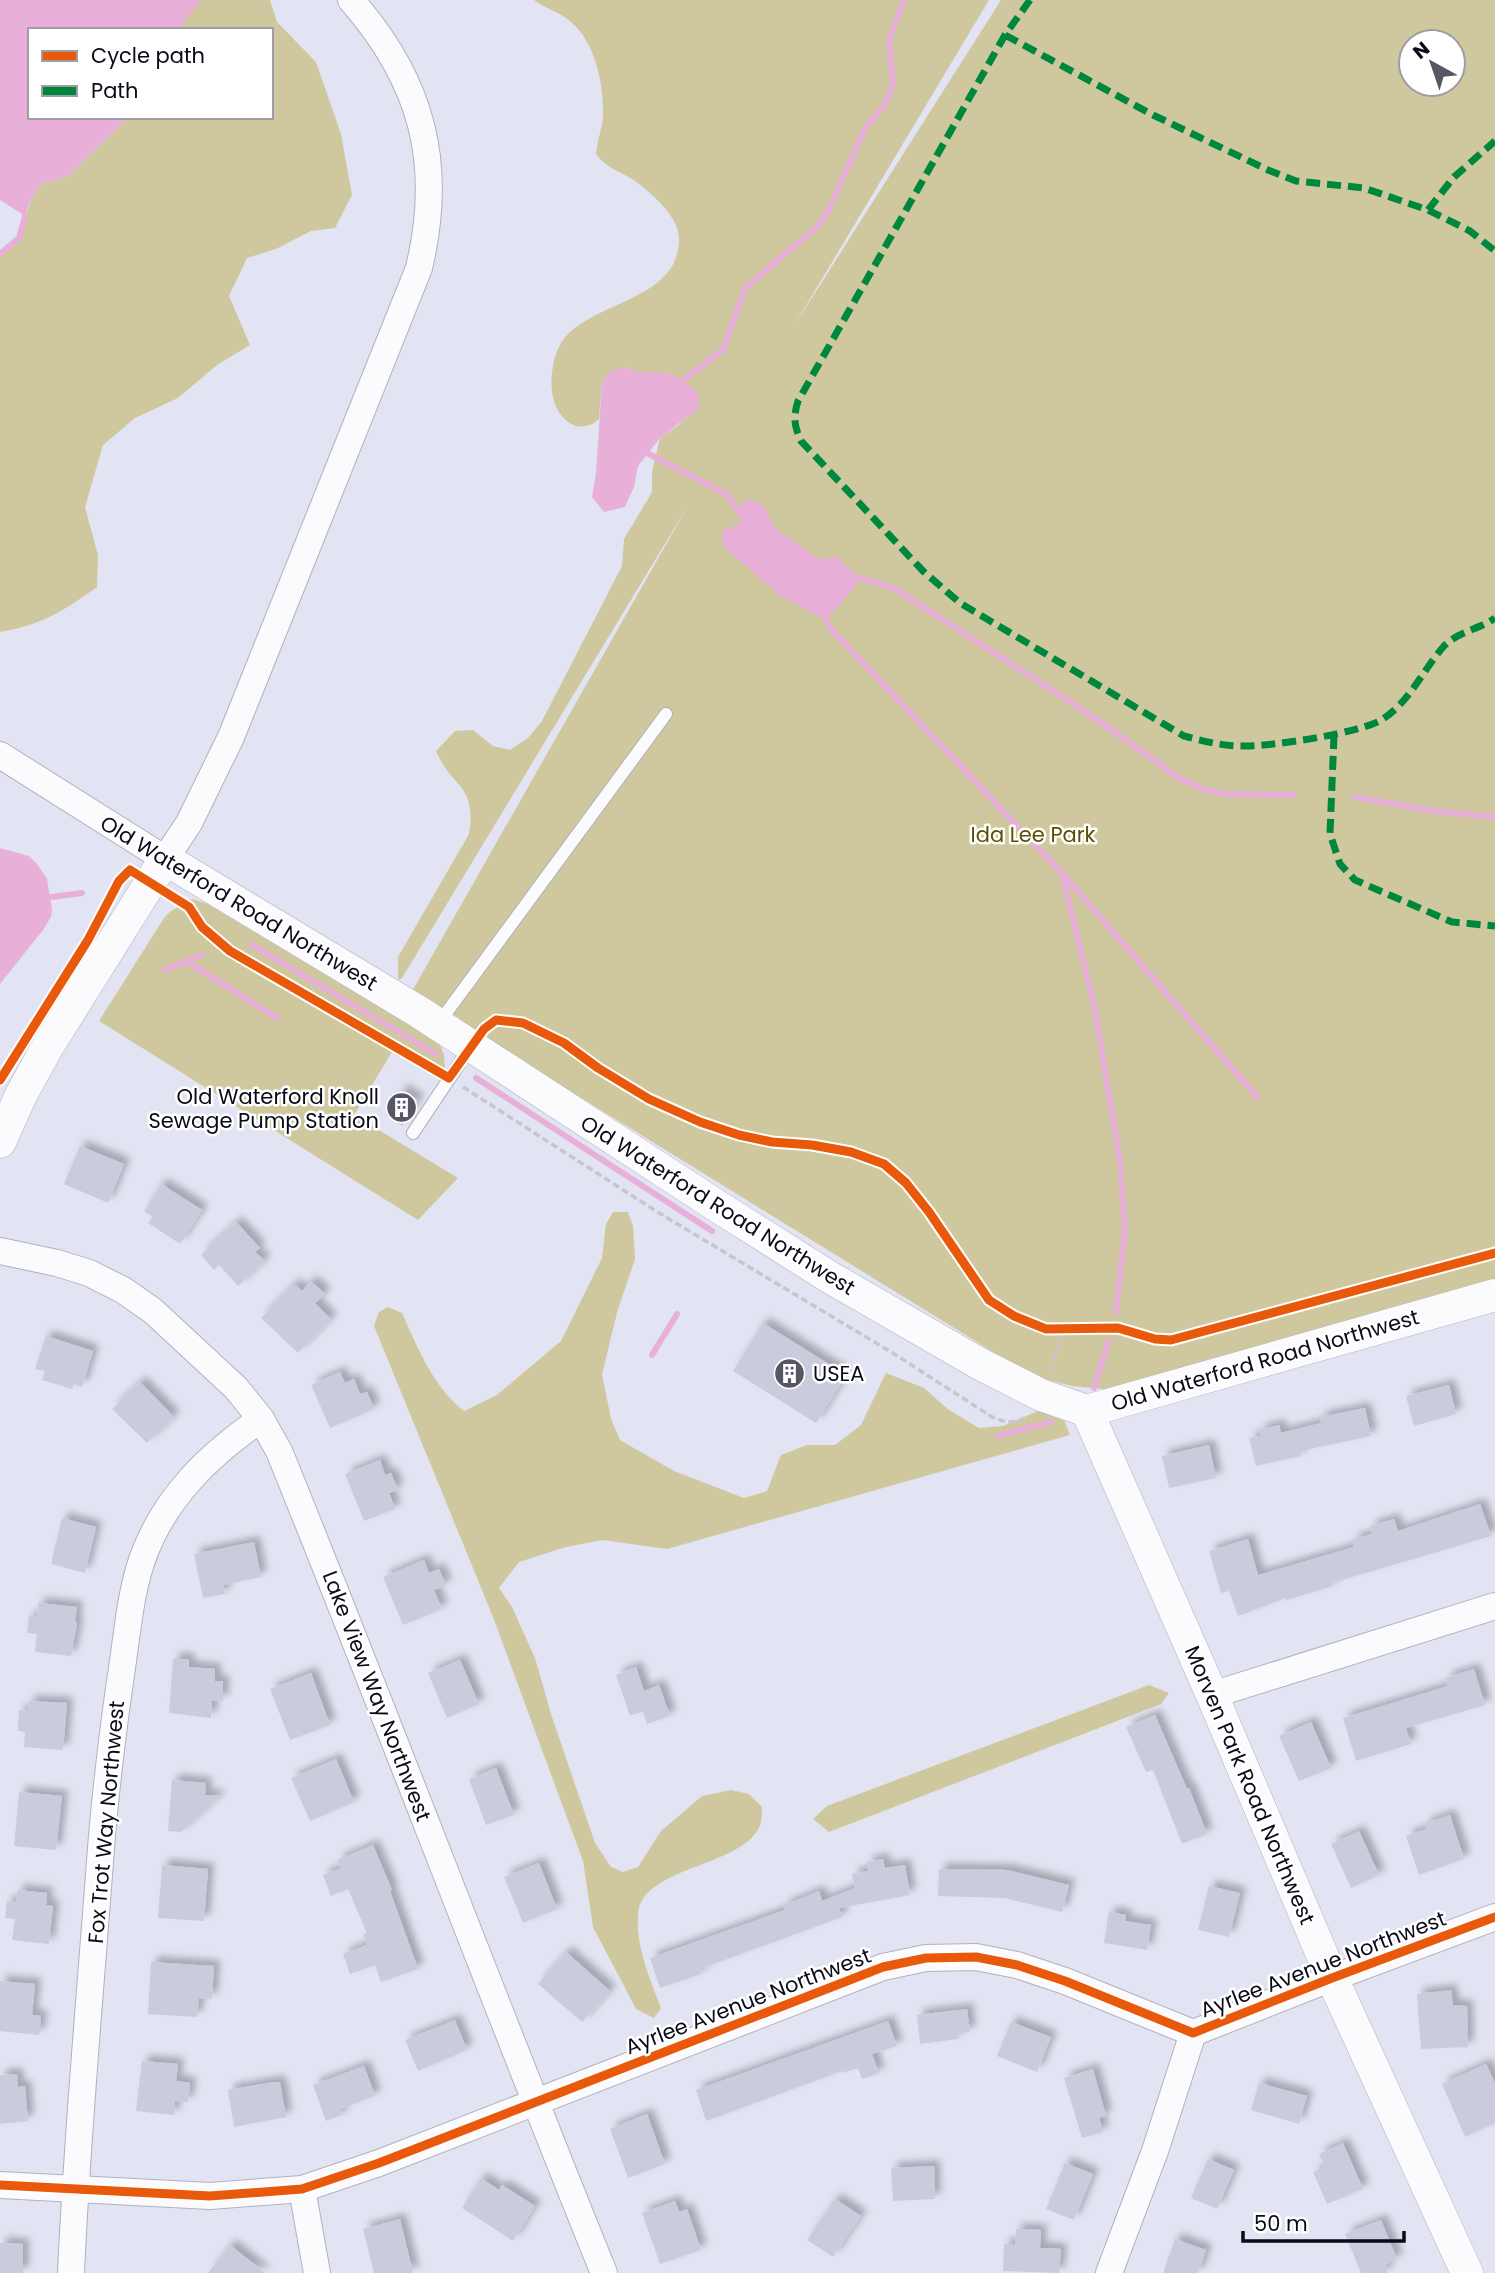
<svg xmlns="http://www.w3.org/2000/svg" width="1495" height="2273" viewBox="0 0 1495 2273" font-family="Poppins,sans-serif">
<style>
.green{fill:#cfc89e;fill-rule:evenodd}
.water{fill:#e8afd8}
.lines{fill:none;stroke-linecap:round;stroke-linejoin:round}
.stream{stroke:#e8afd8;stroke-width:6}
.building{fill:#caccdd;filter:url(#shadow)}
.service-casing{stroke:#b0b1c0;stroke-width:14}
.minor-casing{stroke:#b0b1c0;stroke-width:28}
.tertiary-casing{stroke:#b0b1c0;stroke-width:33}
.path{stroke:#c6c7cb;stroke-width:3.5;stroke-dasharray:7 3.5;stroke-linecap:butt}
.service{stroke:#fbfbfd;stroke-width:12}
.minor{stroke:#fbfbfd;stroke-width:26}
.tertiary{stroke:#fbfbfd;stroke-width:32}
.quiet{stroke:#00873e;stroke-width:7;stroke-dasharray:14 7;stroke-linecap:butt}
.cycleway-casing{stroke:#fff;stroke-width:13}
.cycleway{stroke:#e8590c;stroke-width:9}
.labels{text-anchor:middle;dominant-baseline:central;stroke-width:5;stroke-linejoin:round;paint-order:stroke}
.park-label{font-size:21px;fill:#5b5102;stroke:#fff}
.street-label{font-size:21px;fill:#0a0a19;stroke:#fff}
.poi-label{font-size:21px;fill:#0a0a19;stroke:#fff;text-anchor:end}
</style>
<defs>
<filter id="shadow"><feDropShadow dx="6" dy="-6" stdDeviation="3.5" flood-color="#0004"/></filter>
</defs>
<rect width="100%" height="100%" fill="#e2e4f3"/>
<path class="green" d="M198 0H270L277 22 316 62 341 134 352 195 335 228 311 231 276 249 247 258 229 296 250 345 217 365 178 398 135 418 103 445 85 507 98 555 97 587C63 611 42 625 0 632V254L19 238 31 200 41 184 68 176 129 117H271V30H176Z
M534 0H989L792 329 1001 0H1495V1283L1113 1390 1072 1386 1032 1376 411 993 689 504 402 978 398 980V957L469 834C477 784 452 789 436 751L455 731 473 730 493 746 510 750 528 738 542 721 622 566 624 539 652 492V472L660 438 681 423 666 373 639 374 626 367 602 382 599 419C579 437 558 420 553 397 549 381 553 353 563 340 594 300 678 301 679 240 680 217 652 194 635 181 622 172 605 168 596 154 597 141 602 129 603 117 604 86 596 43 571 22 560 12 546 9 534 0ZM1411 42H1453V84H1411Z
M192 899 208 904 438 1040 444 1055 445 1068H439L395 1047 354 1115 458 1178 418 1220 99 1021 164 918 171 911Z
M613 1212H628L633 1226 635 1259 618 1309 602 1374 611 1419 620 1440 674 1471 744 1498 767 1491 781 1455 807 1445H835L861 1425 886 1373 924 1388 949 1410 979 1428 1003 1426 1038 1411 1064 1420 1070 1435 667 1549 603 1540 566 1547 519 1562 499 1588 512 1607 535 1658 551 1714 595 1843 611 1867 623 1872 638 1867 661 1831 702 1796 731 1790 749 1794 762 1807C762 1813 762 1822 759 1828 738 1868 640 1867 638 1915 636 1948 650 1978 661 2008L654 2018 636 2009 593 1927 583 1861 493 1617 374 1326 379 1312 388 1307 402 1313C418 1348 433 1387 464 1411L497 1395 561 1341 602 1258 606 1224Z
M1149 1685 1169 1693 1161 1704 829 1832 813 1819 827 1806Z"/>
<path class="water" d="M0 0H201L178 30H30V117H129L68 176 41 184 31 200 25 216 0 200Z
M626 367C642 375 648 371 664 373 678 375 688 384 698 393L699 408 660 438 638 466 634 487 625 507 604 512 592 497 596 473 602 382 611 371Z
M745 498 764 506 774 527 819 559 838 557 859 578 855 587 826 620 779 595 723 546 722 531 745 522 738 513Z
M0 848 29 856 37 864 47 879 52 909 51 917 43 930 0 984Z"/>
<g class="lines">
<path class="stream" d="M0 254 19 238 25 216
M683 380 723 350 745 288 816 228 828 212 866 126 884 106 893 86 889 40 904 0
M649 454 728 495 745 522
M859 578 894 588 1095 718 1179 778 1203 789 1223 794 1294 795
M826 620 831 629 1061 872 1257 1097
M1355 797 1435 811 1495 817
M1062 873 1095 1010 1120 1161 1125 1231 1116 1312
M51 897 82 893
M252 945 436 1054
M186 961 277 1018
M165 970 202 955
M476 1078 712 1231
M652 1355 677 1314
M1094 1388 1109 1341
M998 1436 1051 1422"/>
</g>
<path class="building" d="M402 1090 418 1100 402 1126 386 1115Z
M80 1146 124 1164 108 1203 64 1184Z
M161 1184 202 1210 180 1244 148 1223 153 1217 144 1211Z
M236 1222 260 1248 255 1252 265 1261 238 1286 219 1265 214 1270 201 1255Z
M311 1281 325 1294 315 1303 331 1319 298 1353 261 1318 294 1284 302 1291Z
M763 1323 846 1375 816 1423 733 1371Z
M46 1336 93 1351 82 1387 74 1384 72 1389 42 1380 45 1371 35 1369Z
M340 1372 345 1383 354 1379 360 1394 367 1392 374 1409 330 1428 311 1385Z
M140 1382 174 1417 147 1443 112 1409Z
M1449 1385 1456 1414 1414 1426 1406 1396Z
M1365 1408 1371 1436 1300 1451 1301 1456 1256 1466 1249 1438 1261 1436 1259 1430 1279 1425 1281 1433 1321 1423 1320 1417Z
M1209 1445 1216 1478 1169 1488 1162 1456Z
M380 1460 385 1475 391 1473 398 1490 389 1493 395 1509 364 1521 345 1474Z
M1480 1504 1491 1536 1332 1583 1333 1586 1287 1600 1286 1598 1238 1616 1229 1591 1221 1593 1209 1551 1248 1539 1258 1575 1354 1547 1352 1540 1372 1534 1370 1526 1394 1519 1398 1531Z
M62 1518 96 1527 85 1573 51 1564Z
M254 1542 261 1577 223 1585 225 1594 203 1598 194 1554Z
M424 1560 429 1573 439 1569 446 1585 434 1590 442 1609 403 1625 383 1577Z
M38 1603 77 1607 75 1622 77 1623 71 1656 35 1652 37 1634 27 1633 29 1616 37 1617Z
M173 1659H189V1667L215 1669V1681H223V1701L212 1700 211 1718 169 1713Z
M460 1660 479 1704 447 1718 428 1673Z
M636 1667 644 1691 659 1685 670 1716 647 1724 643 1711 630 1716 616 1675Z
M1474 1669 1485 1705 1406 1728 1411 1744 1356 1761 1343 1718 1448 1686 1445 1678Z
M311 1673 330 1725 290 1740 270 1689Z
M29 1701 67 1703 63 1750 24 1747 25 1732 18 1731 19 1710 28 1711Z
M1155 1715 1187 1789 1189 1788 1207 1834 1182 1844 1153 1770 1146 1772 1126 1727Z
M1311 1722 1331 1768 1299 1781 1279 1736Z
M336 1759 354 1802 310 1821 291 1778Z
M496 1768 514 1815 486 1825 469 1779Z
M172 1780 206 1783 205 1795 220 1796 181 1832 168 1831Z
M19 1792 62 1796 56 1850 14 1846Z
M1450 1815 1464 1859 1419 1875 1406 1836 1426 1829 1424 1824Z
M1359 1831 1379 1875 1351 1888 1331 1844Z
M373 1845 392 1890 390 1891 418 1969 381 1982 375 1965 350 1974 343 1954 367 1945 363 1934 367 1933 348 1889 331 1896 323 1875 341 1868 337 1860Z
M883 1859 885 1868 905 1865 910 1895 839 1908 842 1917 700 1969 701 1974 660 1988 650 1958 785 1910 783 1906 819 1891 822 1901 855 1888 852 1874 868 1871 867 1862Z
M539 1863 557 1909 523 1923 504 1877Z
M162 1865 208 1869 204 1921 158 1918Z
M939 1869 1007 1870 1069 1885 1062 1912 1005 1898 938 1896Z
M1209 1886 1240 1893 1229 1937 1198 1930Z
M17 1890 47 1893 46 1905 53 1906 49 1944 12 1940 15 1919 5 1918 7 1901 16 1902Z
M1109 1912 1126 1915 1125 1921 1151 1925 1147 1950 1104 1943Z
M566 1952 610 1991 582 2022 538 1984Z
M151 1962 214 1966 212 1999 199 1998 197 2017 148 2014Z
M0 1981 35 1984 32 2015 41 2016 39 2035 0 2031Z
M1451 1990 1453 2005 1467 2006 1468 2047 1421 2049 1417 1994Z
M967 2009 970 2032 957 2034 958 2039 920 2044 917 2015Z
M455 2020 467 2050 418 2071 405 2040Z
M888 2021 897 2046 872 2054 879 2073 862 2079 858 2068 843 2073 842 2071 706 2121 696 2090Z
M1011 2022 1051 2037 1037 2072 997 2056Z
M142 2061 178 2064 176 2081 190 2083 188 2102 175 2101 174 2115 136 2111Z
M1486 2064 1495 2083V2123L1465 2137 1442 2084Z
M364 2066 375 2096 340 2109 342 2115 326 2121 313 2085Z
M1093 2069 1106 2116 1099 2118 1103 2132 1082 2138 1064 2078Z
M17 2074 18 2087 25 2086 28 2121 0 2124V2075Z
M273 2082H280L286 2117 234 2127 228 2090Z
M1259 2083 1307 2096 1299 2124 1251 2110Z
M647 2114 665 2164 628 2178 610 2129Z
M1343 2143 1363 2189 1327 2204 1313 2172 1325 2167 1319 2154Z
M1208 2159 1234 2170 1217 2209 1191 2198Z
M1065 2163 1093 2174 1074 2220 1046 2209Z
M934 2166 935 2199 893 2201 891 2168Z
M481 2178 499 2190 502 2185 535 2206 513 2241 462 2208Z
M835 2199 861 2216 833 2257 807 2240Z
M675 2201 679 2212 687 2209 701 2250 660 2264 642 2213Z
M400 2219 413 2273H374L363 2229Z
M1381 2220 1397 2259 1385 2265 1388 2273H1361L1345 2234Z
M1016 2229 1041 2230 1040 2248 1061 2249 1059 2273 1003 2271 1004 2244H1015Z
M1175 2239 1206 2250 1198 2273H1163Z
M0 2243 23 2244V2273H0Z
M230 2245 265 2273H208Z"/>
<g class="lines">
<defs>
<path id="service" d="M438 1024 666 714
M413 1133 471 1046"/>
<path id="minor" d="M0 755 165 859 189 823 231 737 419 268C444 163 422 81 351 0
M0 1251 57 1263 89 1273 123 1290 153 1311 236 1388 261 1419 279 1451C390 1724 493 2000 604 2273
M1212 1695 1495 1606
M0 2185 210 2196 302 2189 379 2163 883 1967 926 1958 976 1957 1017 1965 1065 1981 1193 2033 1332 1978 1495 1917
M302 2189 317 2273
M71 2273C77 2135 90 1998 100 1861 105 1794 113 1728 123 1661 128 1626 131 1591 143 1557 165 1497 209 1455 261 1419
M1109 2273 1155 2151 1193 2033"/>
<path id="tertiary" d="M0 1142 21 1095 48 1046 165 859 419 1012 717 1206 831 1278 980 1364 1041 1395 1087 1411 1495 1295
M1087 1411 1212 1695 1332 1978 1467 2273"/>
</defs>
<use href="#service" class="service-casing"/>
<use href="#minor" class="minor-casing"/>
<use href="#tertiary" class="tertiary-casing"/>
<path class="path" d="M463 1087 659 1213 896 1355 992 1417C1005 1422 1014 1425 1026 1417
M1050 1371 1064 1330"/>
<use href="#service" class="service"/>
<use href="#minor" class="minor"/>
<use href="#tertiary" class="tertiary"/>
<path class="quiet" d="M1030 0 1005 35 798 401C793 417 794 426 801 441L923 571 960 603 1184 736C1203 741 1222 746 1242 746 1268 747 1362 733 1383 719 1410 701 1423 670 1444 646 1459 631 1478 630 1495 618
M1005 35 1153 115 1268 170 1296 181 1364 188 1428 210 1470 231 1495 251
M1428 210 1454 177 1495 141
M1334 735 1330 834 1340 864 1355 880 1452 922 1495 926"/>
<defs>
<path id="cycleway" d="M0 1080 88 940 119 881 130 870 189 907 202 927 230 951 449 1078 484 1029 496 1020 523 1023 564 1043 598 1068 649 1099 700 1122 739 1135 772 1142 812 1145 851 1152 884 1164 906 1183 929 1212 989 1300 1014 1316 1046 1329 1118 1328 1155 1339 1171 1340 1495 1253
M0 2185 210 2196 302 2189 379 2163 883 1967 926 1958 976 1957 1017 1965 1065 1981 1193 2033 1332 1978 1495 1917"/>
</defs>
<use href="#cycleway" class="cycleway-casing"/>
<use href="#cycleway" class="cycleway"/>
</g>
<defs>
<symbol id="building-disc" viewBox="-11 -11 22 22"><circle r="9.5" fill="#565665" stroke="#fff"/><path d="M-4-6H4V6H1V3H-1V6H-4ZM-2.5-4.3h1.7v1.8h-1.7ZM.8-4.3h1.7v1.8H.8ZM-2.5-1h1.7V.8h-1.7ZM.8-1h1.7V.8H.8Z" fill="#fff"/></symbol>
</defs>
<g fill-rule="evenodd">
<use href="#building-disc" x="384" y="1090" width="35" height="35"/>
<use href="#building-disc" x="772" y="1356" width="35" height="35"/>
</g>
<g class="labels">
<g class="park-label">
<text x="1033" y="834">Ida Lee Park</text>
</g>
<g class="street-label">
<text transform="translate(239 903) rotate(31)">Old Waterford Road Northwest</text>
<text transform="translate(718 1205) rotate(32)">Old Waterford Road Northwest</text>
<text transform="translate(1265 1360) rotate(-16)">Old Waterford Road Northwest</text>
<text transform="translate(377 1696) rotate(69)">Lake View Way Northwest</text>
<text transform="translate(1250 1785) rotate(67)">Morven Park Road Northwest</text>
<text transform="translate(106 1822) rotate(-85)">Fox Trot Way Northwest</text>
<text transform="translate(1323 1964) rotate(-21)">Ayrlee Avenue Northwest</text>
<text transform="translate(748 2001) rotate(-21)">Ayrlee Avenue Northwest</text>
</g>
<g class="poi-label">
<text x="379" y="1096">Old Waterford Knoll<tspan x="379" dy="24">Sewage Pump Station</tspan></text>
<text x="813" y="1373" text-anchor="start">USEA</text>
</g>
</g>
<rect x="28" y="28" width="245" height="91" fill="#ffffff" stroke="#9d9da3" stroke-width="2"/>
<rect x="42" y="51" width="35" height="10" fill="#e8590c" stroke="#9d9da3" stroke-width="2"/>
<text x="91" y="63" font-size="21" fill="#0a0a19">Cycle path</text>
<rect x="42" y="86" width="35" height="10" fill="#00873e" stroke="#9d9da3" stroke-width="2"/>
<text x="91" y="98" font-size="21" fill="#0a0a19">Path</text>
<g transform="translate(1432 63) rotate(320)"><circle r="33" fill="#ffffff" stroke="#9d9da3" stroke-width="2"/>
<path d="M0-5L12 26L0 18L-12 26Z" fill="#565665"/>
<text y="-10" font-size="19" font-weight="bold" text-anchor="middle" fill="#0a0a19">N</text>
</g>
<path d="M1243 2231v10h161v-10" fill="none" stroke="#0a0a19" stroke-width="3.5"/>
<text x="1254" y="2231" font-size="21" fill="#0a0a19" stroke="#ffffff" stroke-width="5" paint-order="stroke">50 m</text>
</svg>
